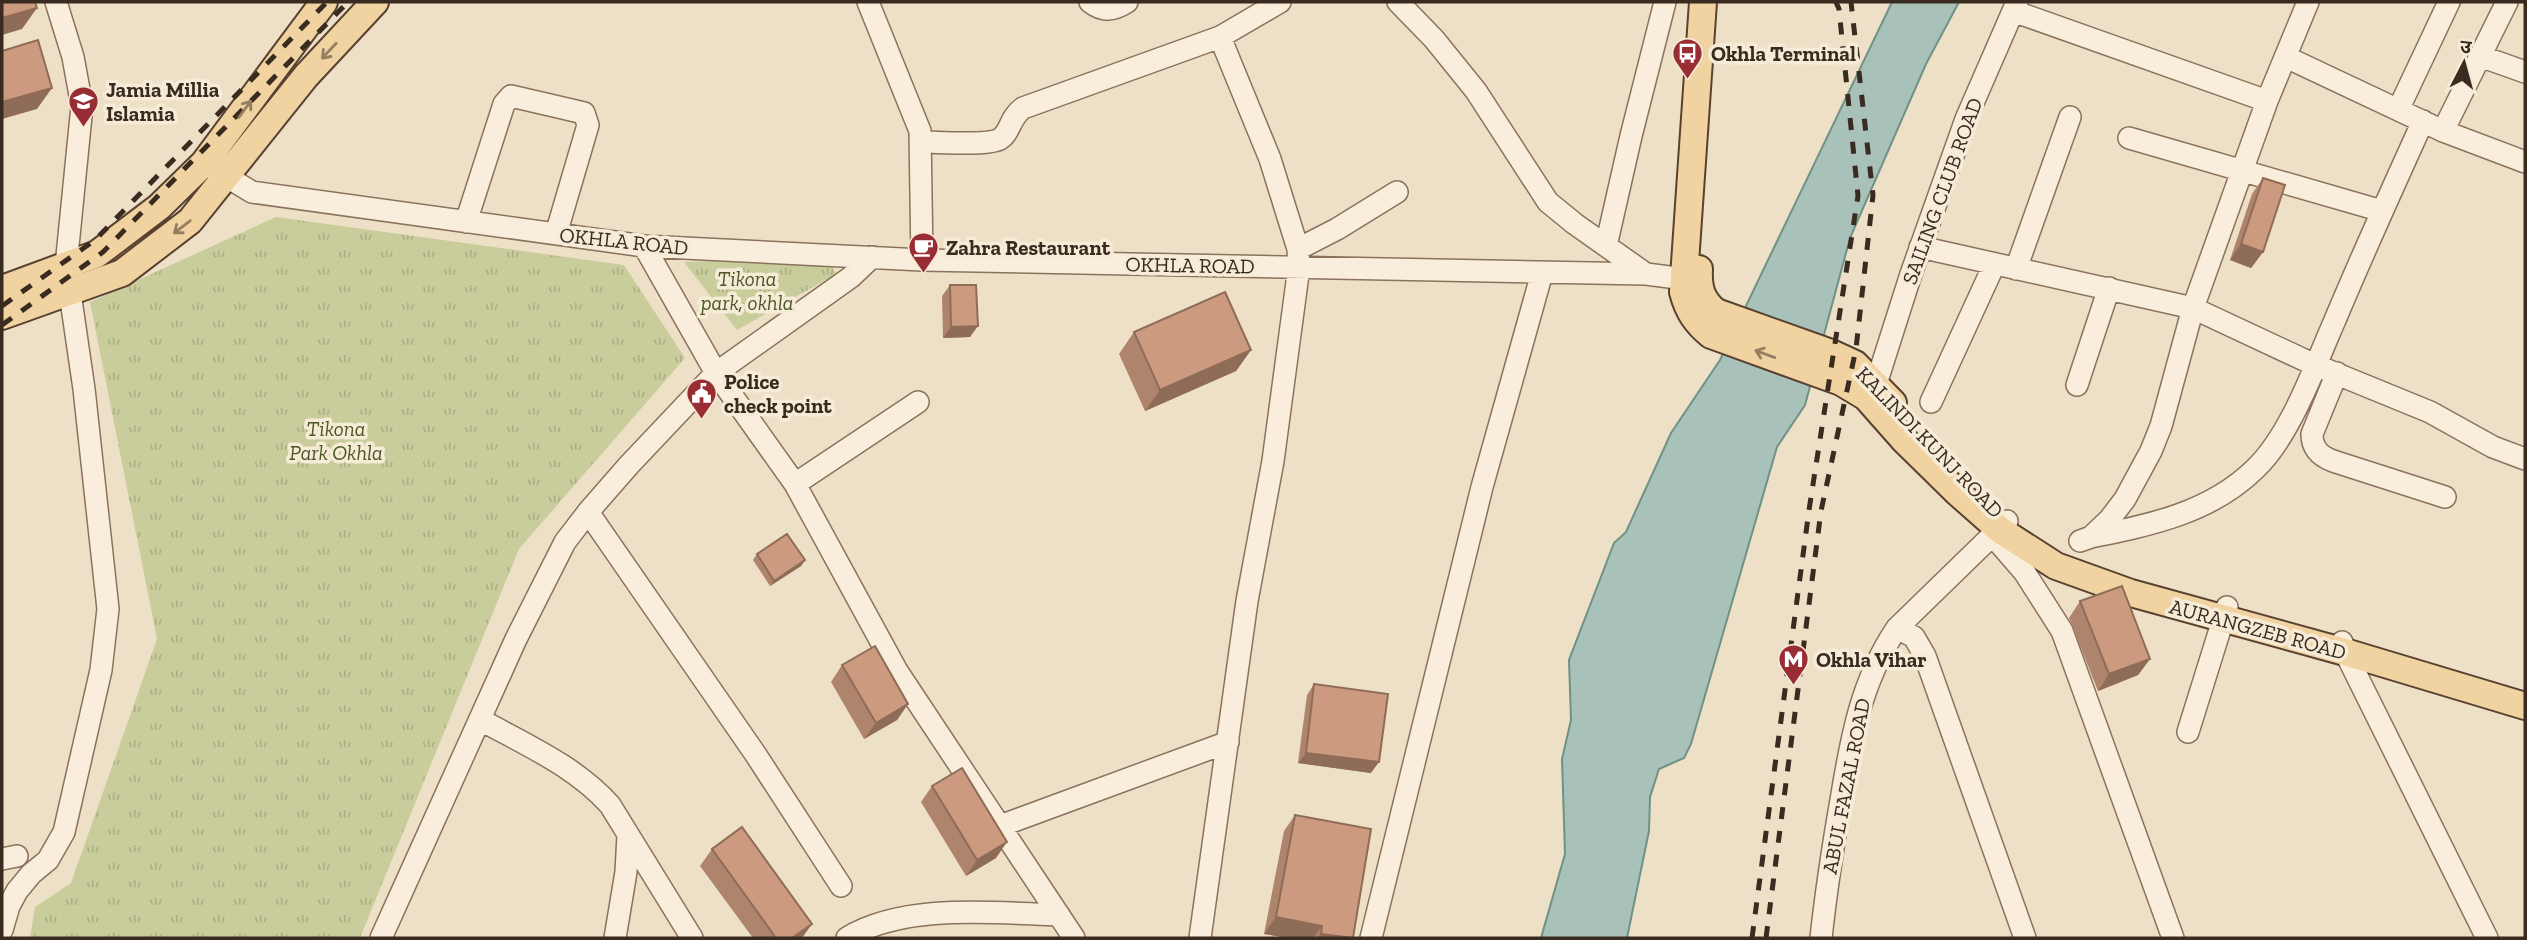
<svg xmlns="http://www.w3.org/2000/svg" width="2527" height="940" viewBox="0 0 2527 940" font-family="'Zilla Slab','Noto Sans Devanagari',serif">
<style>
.grass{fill:url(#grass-tufts)}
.water{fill:#a8c2b9;stroke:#6f9186;stroke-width:2}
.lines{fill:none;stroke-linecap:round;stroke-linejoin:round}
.minor-casing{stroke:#8a725d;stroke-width:24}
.major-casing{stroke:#584130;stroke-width:30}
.minor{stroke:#f9eedb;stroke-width:21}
.major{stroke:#f0d3a0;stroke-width:26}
.rail{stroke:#3a2b20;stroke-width:5;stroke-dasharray:12 12;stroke-linecap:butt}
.wall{fill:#af846c}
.shaded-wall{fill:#8f6c58}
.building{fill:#cc9a7e;stroke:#8f6c58;stroke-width:2}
.oneway{stroke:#957f60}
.labels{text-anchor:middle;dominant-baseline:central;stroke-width:7;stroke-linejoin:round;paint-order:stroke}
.poi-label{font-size:21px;font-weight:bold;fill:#3a2b20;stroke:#f6ebd7;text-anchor:start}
.street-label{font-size:21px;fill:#3a2b20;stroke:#f6ebd7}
.park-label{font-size:21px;font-style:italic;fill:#4d5727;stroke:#f6ebd7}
</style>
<defs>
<pattern id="grass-tufts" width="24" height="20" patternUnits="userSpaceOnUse" patternTransform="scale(1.75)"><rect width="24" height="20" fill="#c9cd9b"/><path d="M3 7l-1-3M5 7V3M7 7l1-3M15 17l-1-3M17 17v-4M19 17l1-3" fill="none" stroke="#adb085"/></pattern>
</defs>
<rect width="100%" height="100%" fill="#eee0c7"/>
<path class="grass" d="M276 217 624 265 685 358 519 549 360 938H30L35 907 71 883 157 639 90 302Z
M827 257 836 274 737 330 684 262Z"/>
<path class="water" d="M1892 2H1959L1926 64 1850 238 1805 405 1777 447 1691 744 1684 758 1659 769 1650 797 1649 831 1627 938H1541L1565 854 1562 759 1571 720 1569 660 1614 543 1626 532 1671 433 1720 360Z"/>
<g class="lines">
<defs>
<path id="minor" d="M56 2 73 57 82 106 66 266
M868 2 920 131 922 260
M1090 2C1103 12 1113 11 1127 2
M1398 2 1434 39 1476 91 1548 202 1575 224 1646 274
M2013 11 2267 101
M2480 56 2525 72
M2286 57 2443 131 2525 162
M2399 108 2449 2
M2443 131 2507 2
M2129 138 2382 211
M922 142C939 142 987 146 1000 139 1010 133 1010 117 1023 108L1220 37 1280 2
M214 169 252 192 644 246 922 260 1646 274 1685 279
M466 222 504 104 511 96 584 113 588 125 556 234
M644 246 716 373 795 484 897 671 1074 938
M1606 246 1631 136 1665 2
M1920 247 2193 308 2315 365 2430 412 2493 447 2525 459
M1298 249 1337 229 1397 192
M2016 269 2070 117
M2337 373 2312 434C2312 449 2320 456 2333 461L2445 497
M1876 384 1911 274 1966 119 2017 2
M2077 385 2109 288
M1931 402 1994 265
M795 484 918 402
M588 512 756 755 841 886
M1993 536 2025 573 2062 631 2173 938
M2091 537C2150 525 2210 513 2255 469 2291 435 2315 365 2335 320 2363 253 2393 187 2423 121
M2080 541 2091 537 2109 520 2125 499 2151 451 2161 426 2193 308 2267 101 2308 2
M1897 628 1914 637 1925 656 2025 938
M2342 642 2345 652 2487 938
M481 720C526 745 575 766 610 805L692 938
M2188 732 2227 607
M1000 826 1228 742
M2 859 17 856
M2 930 9 906 17 891 31 874 48 860 64 832 101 670 108 609 84 389 70 293
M381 938 516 639 565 542 588 512 629 465 716 373 851 277 872 257
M615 938 626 872 628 835
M847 938C905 903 993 913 1059 915
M1200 938 1247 601 1273 461 1299 267 1298 249 1270 159 1220 37
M1371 938 1482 487 1542 273
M1821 938C1826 892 1833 846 1841 800 1851 739 1861 681 1897 628L2007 521"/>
<path id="major" d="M1703 2 1683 292C1688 311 1696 323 1711 335L1841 382 1866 397 1904 440 1958 493 2000 530 2056 566 2131 593 2345 652 2525 706
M1699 269C1698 287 1701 300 1716 312L1831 353 1855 364 1893 403
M2 289 97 254 159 207 204 163 324 2
M2 316 122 273 190 221 306 76 375 2"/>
</defs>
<use href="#minor" class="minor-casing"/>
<use href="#major" class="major-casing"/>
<use href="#minor" class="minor"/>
<use href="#major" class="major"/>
<path class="rail" d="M2 306 95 240 327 2
M2 325 103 252 348 2
M1752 938 1809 510 1858 196 1839 9 1836 2
M1766 938 1821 511 1856 349 1873 195 1851 2"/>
</g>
<path class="wall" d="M2263 178V252L2251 268 2230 260 2252 194Z
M950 285 970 337 943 338 942 296Z
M1134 332 1251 350 1236 371 1145 411 1119 354Z
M757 554 805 560 801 566 770 586 753 560Z
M2080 601 2150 659 2138 675 2098 691 2069 618Z
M842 665 908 704 897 720 864 739 831 682Z
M1314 684 1371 773 1298 763 1307 695Z
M932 786 996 858 966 876 921 802Z
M1295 815 1353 938H1289L1264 934 1284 831Z
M712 849 802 938H753L700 866Z"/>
<path class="shaded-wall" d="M37 8 22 29 2 35V18Z
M52 88 37 109 2 119V102Z
M2241 244 2263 252 2251 268 2230 260Z
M978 326 970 337 943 338 951 327Z
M1251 350 1236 371 1145 411 1160 390Z
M805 560 801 566 770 586 774 581Z
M2150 659 2138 675 2098 691 2109 674Z
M908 704 897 720 864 739 876 723Z
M1306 753 1379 762 1371 773 1298 763Z
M1007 842 996 858 966 876 977 860Z
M1276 917 1322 926 1313 938H1289L1264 934Z
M812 924 802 938H792Z
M1321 934 1352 938H1317Z"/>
<path class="building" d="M2 2H35L37 8 2 18Z
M38 40 52 88 2 102V51Z
M2263 178 2285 185 2263 252 2241 244Z
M950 285H976L978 326 951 327Z
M1225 292 1251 350 1160 390 1134 332Z
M787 534 805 560 774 581 757 554Z
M2122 586 2150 659 2109 674 2080 601Z
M875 646 908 704 876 723 842 665Z
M1314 684 1388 694 1379 762 1306 753Z
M962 768 1007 842 977 860 932 786Z
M1295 815 1371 829 1353 938 1321 934 1322 926 1276 917Z
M742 827 812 924 792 938H776L712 849Z"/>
<defs><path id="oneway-shaft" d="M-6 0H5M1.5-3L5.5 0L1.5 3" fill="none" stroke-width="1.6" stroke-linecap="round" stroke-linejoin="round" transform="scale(1.75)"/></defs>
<g class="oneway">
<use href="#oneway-shaft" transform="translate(329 51) rotate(133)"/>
<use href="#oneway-shaft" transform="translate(245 109) rotate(-54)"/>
<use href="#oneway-shaft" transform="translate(182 227) rotate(142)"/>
<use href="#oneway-shaft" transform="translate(1765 354) rotate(-160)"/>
</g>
<defs>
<symbol id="bus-pin" viewBox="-11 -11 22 30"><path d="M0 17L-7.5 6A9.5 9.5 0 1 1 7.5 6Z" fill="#982d34" stroke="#f6ebd7"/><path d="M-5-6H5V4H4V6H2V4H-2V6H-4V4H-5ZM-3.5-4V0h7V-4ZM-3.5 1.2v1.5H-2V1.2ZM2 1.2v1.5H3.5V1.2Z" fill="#fff"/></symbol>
<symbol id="university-pin" viewBox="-11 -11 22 30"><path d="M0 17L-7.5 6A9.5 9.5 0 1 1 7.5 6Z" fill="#982d34" stroke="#f6ebd7"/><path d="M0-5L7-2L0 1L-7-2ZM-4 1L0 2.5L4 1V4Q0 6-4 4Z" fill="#fff"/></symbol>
<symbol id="cafe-pin" viewBox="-11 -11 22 30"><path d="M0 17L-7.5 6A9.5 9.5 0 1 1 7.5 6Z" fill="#982d34" stroke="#f6ebd7"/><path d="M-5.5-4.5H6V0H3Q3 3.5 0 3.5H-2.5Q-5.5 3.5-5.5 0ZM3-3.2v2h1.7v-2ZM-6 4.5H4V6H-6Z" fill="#fff"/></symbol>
<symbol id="civic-pin" viewBox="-11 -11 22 30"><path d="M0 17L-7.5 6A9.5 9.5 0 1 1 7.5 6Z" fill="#982d34" stroke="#f6ebd7"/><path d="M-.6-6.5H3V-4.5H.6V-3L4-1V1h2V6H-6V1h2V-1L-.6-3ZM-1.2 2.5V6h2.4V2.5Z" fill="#fff"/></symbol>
<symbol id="metro-pin" viewBox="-11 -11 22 30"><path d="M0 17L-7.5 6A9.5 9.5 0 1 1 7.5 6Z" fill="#982d34" stroke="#f6ebd7"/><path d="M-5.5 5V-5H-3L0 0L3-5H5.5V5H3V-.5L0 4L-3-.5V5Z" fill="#fff"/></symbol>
</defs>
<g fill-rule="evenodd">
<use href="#bus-pin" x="1670" y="36" width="35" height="47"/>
<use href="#university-pin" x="66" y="84" width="35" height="47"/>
<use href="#cafe-pin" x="906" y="230" width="35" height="47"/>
<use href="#civic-pin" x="684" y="376" width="35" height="47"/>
<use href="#metro-pin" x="1776" y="642" width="35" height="47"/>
</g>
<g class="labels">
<g class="poi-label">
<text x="1711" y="53">Okhla Terminal</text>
<text x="106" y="89">Jamia Millia<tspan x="106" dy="24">Islamia</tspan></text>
<text x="946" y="247">Zahra Restaurant</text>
<text x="724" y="381">Police<tspan x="724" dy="24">check point</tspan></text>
<text x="1816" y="659">Okhla Vihar</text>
</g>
<g class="street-label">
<text transform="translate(1942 191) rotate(-70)">SAILING CLUB ROAD</text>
<text transform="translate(624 241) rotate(6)">OKHLA ROAD</text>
<text transform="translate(1190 265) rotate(1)">OKHLA ROAD</text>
<text transform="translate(1930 442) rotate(46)">KALINDI KUNJ ROAD</text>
<text transform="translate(2258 629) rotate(15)">AURANGZEB ROAD</text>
<text transform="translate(1846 786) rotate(-79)">ABUL FAZAL ROAD</text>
</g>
<g class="park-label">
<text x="747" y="278">Tikona<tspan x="747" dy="24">park, okhla</tspan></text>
<text x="336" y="428">Tikona<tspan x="336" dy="24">Park Okhla</tspan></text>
</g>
</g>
<rect width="2527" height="940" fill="none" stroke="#3a2b20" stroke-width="7"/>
<g transform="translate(2464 63) rotate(6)" stroke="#f6ebd7" stroke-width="5" paint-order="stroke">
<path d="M0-5L12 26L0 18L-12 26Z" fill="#3a2b20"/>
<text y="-10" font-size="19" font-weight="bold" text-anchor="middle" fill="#3a2b20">उ</text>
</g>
</svg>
